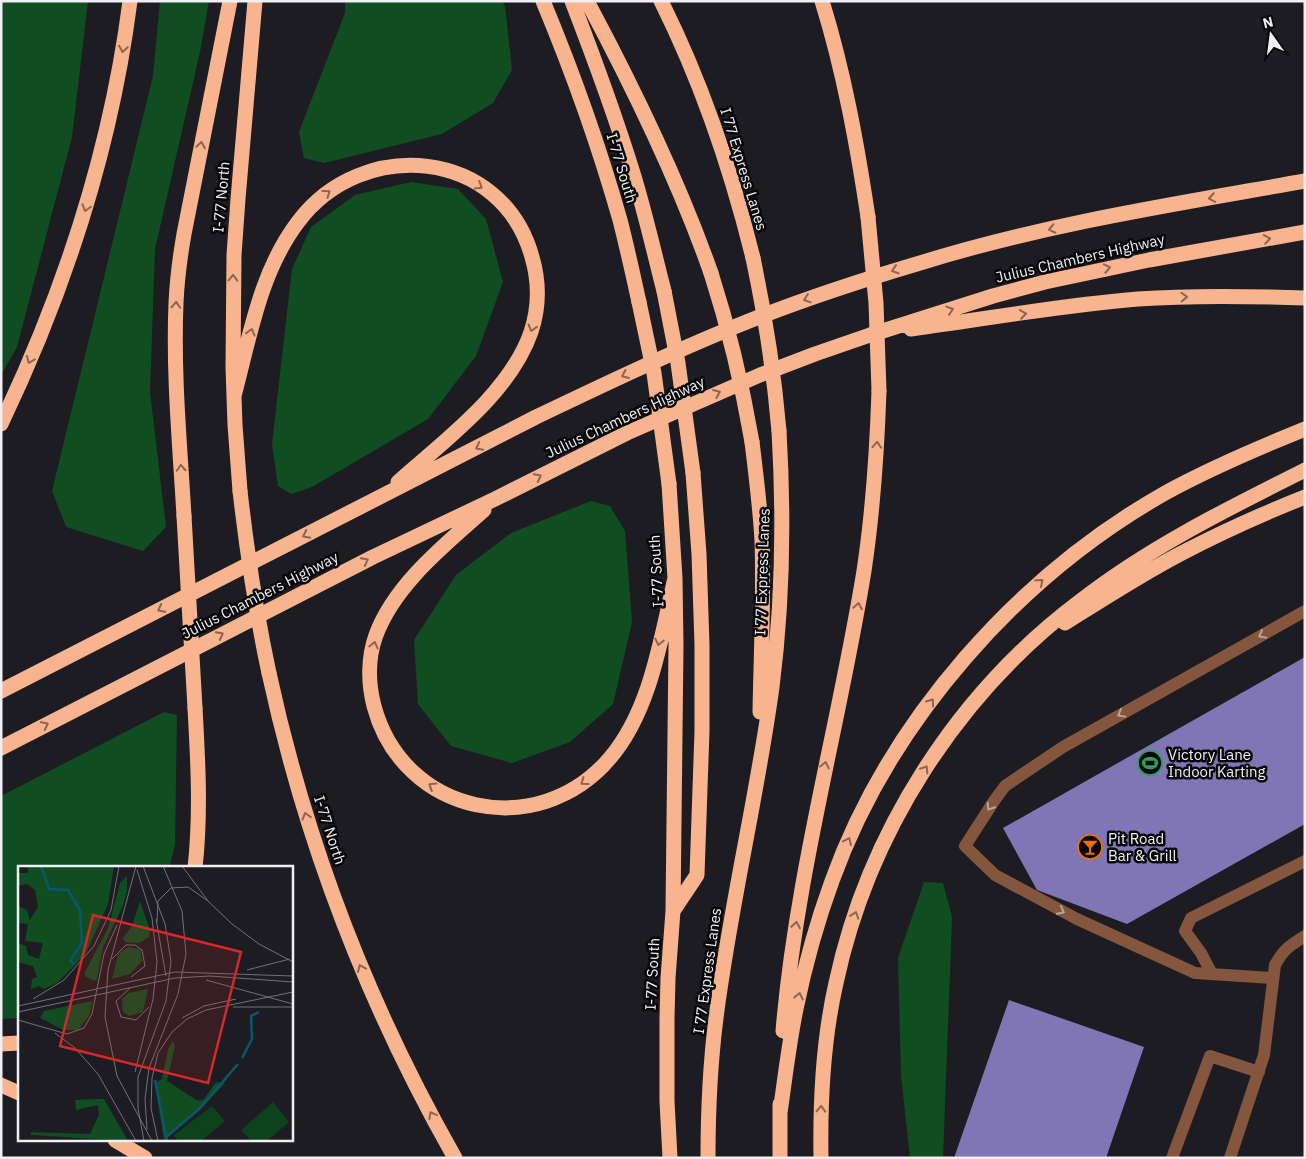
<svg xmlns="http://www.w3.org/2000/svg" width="1306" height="1159" viewBox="0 0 1306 1159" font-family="'IBM Plex Sans',sans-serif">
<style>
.forest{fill:#104e22}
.building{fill:#8075b5}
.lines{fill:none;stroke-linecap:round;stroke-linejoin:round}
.minor{stroke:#83563d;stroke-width:12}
.highway{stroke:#f8b48f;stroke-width:15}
.highway-bridge{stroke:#f8b48f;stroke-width:15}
.oneway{stroke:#8c6653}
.oneway2{stroke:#baa398}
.labels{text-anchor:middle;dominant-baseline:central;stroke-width:5;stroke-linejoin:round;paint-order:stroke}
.street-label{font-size:15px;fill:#f0f0f4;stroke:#070709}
.poi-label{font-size:15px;fill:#f0f0f4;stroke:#070709;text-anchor:start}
.inset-river{fill:none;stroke:#09566d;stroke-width:2.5}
.inset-road{fill:none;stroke:#717176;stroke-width:1}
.view{fill:#d62828;fill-opacity:0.15;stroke:#d62828;stroke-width:2.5}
.inset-edge{fill:none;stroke:#f0f0f4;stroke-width:2.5}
</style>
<rect width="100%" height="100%" fill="#1d1c22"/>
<path class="forest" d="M1 1H88L72 137 17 347 1 375Z
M160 1H209L200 52 155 249 150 392 166 527 143 551 66 527 52 491 153 76Z
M345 1H502L505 6 512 70 493 103 442 134 324 163 304 158 299 132 345 13Z
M411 182 458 189 486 219 503 282 476 356 428 419 312 487 291 494 278 486 272 444 292 269 311 227 355 195Z
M591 501 610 506 625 531 632 622 613 704 570 742 512 763 451 746 418 704 414 640 456 575 511 533Z
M164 712 177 715 175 845 169 868H19V1018L1 1019V796Z
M924 882 943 883 952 917 943 1158H910L901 1075 898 958Z"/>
<path class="building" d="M1305 657V824L1127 924 1037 890 1003 828Z
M1009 1000 1144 1047 1106 1158H954Z"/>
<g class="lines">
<path class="minor" d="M1212 974 1201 953 1185 931 1191 918 1305 861
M1272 978 1195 973 1077 919 995 875 965 846 994 801 1005 786 1063 747 1305 611
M1172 1158 1210 1056 1259 1072
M1230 1158 1264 1055 1275 965C1284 949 1289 946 1305 936"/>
<path class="highway" d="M543 1C573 73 599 146 620 220 627 247 633 275 639 302
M572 1C594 58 615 115 633 173 645 212 654 252 664 291
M587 1C634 89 678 179 711 273
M661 1C702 83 731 169 753 258
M822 1C844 72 857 144 868 217
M911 329C986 319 1062 305 1138 299 1193 295 1249 296 1305 298
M234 396C250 336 260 272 298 222 362 136 502 148 532 257 539 281 539 308 531 332 510 393 445 440 398 482
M1 424C65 290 111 149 130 1
M752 442C756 474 760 507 762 540 764 597 761 654 760 712
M669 484 675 578 676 645 673 911 668 978 667 1019V1101L670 1158
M240 491 235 425 233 367 234 255 238 199 255 1
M484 510C445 545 395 584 376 635 368 657 368 683 374 706 403 815 538 843 610 758 651 710 661 637 675 578
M184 516C180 446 173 374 176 303 177 280 180 257 184 234L230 1
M1065 623C1103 599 1140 575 1180 554 1220 533 1262 514 1305 497
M269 673C306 844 368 1005 455 1158
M1 691 536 417C603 385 670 353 739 325 798 301 859 281 920 263 1045 224 1176 204 1305 181
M195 708C198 761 201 814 195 868
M1 748 373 557 495 499 627 433 760 375 815 354 870 335 993 296 1045 282 1149 260 1305 232
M673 911 697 875 702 731V645L699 554 693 473
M783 1031C796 875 839 725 864 571 873 511 877 451 879 391
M1 1044 19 1043
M1 1085 19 1093
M780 1113C785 1078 789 1043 796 1009 805 965 817 922 832 881 890 720 1019 575 1167 492 1211 468 1258 448 1305 429
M115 1140 145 1158
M708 1158C708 1111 710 1065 716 1018 730 907 757 798 772 687 783 602 784 517 779 431
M780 1158V1104
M821 1158C820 1099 823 1040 836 983 868 833 957 694 1079 602 1148 548 1227 509 1305 470"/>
<path class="highway-bridge" d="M868 217 876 303 879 391
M753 258C765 315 774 372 779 431
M711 273C729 329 742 384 752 442
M664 291 678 363 693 473
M639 302 654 373 669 484
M240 491C247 552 256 613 269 673
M184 516 195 708"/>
</g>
<defs><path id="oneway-chevron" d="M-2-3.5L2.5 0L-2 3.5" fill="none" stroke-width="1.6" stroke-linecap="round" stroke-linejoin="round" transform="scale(1.25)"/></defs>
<g class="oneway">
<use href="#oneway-chevron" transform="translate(123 49) rotate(99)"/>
<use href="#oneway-chevron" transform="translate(201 145) rotate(-80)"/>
<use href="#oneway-chevron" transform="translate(479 186) rotate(32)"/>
<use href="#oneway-chevron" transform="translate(327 193) rotate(-36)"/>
<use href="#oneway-chevron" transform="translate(1212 198) rotate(170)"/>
<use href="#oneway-chevron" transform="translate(86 208) rotate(106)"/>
<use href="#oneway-chevron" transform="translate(1052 229) rotate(168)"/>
<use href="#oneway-chevron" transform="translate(1267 239) rotate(-10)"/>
<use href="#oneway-chevron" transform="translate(1107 268) rotate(-11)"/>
<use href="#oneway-chevron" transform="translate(895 270) rotate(162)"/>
<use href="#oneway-chevron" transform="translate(233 278) rotate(-89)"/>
<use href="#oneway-chevron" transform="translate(1184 297) rotate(-2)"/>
<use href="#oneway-chevron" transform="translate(807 299) rotate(161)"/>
<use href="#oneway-chevron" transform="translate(176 305) rotate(-87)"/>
<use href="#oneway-chevron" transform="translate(950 310) rotate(-18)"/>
<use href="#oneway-chevron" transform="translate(1023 314) rotate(-8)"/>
<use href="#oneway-chevron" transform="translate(532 328) rotate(107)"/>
<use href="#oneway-chevron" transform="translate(251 332) rotate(-75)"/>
<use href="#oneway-chevron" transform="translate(30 360) rotate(113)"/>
<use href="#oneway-chevron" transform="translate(625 375) rotate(156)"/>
<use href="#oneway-chevron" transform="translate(717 393) rotate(-23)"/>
<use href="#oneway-chevron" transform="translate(877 445) rotate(-86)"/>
<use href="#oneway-chevron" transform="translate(479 447) rotate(153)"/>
<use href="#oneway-chevron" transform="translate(181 468) rotate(-93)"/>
<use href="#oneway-chevron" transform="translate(538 477) rotate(-27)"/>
<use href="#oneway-chevron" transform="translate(306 535) rotate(153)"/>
<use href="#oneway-chevron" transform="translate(365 561) rotate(-27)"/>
<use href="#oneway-chevron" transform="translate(1040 582) rotate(-41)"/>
<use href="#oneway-chevron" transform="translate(858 606) rotate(-80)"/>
<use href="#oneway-chevron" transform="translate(161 609) rotate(153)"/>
<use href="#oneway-chevron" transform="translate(220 635) rotate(-27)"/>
<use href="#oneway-chevron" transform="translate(659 642) rotate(103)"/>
<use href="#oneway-chevron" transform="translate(374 645) rotate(-77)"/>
<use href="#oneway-chevron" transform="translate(931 702) rotate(-54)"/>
<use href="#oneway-chevron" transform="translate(45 725) rotate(-27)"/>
<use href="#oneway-chevron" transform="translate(825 765) rotate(-78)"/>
<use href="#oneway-chevron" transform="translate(925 769) rotate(-57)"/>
<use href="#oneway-chevron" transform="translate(584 782) rotate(144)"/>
<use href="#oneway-chevron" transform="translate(432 786) rotate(-148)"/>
<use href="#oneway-chevron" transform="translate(306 816) rotate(-107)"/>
<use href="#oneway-chevron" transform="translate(848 841) rotate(-65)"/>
<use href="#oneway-chevron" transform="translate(855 915) rotate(-71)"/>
<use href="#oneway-chevron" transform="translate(796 925) rotate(-81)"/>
<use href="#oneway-chevron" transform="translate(361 968) rotate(-112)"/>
<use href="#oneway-chevron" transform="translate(799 996) rotate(-78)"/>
<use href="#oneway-chevron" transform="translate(821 1109) rotate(-88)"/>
<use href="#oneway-chevron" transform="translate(432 1115) rotate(-118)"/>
</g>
<g class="oneway2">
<use href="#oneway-chevron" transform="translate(1262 635) rotate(151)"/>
<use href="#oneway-chevron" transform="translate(1121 714) rotate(151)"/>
<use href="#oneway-chevron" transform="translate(990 807) rotate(122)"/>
<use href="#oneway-chevron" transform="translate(1061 911) rotate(28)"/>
</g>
<defs>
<symbol id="stadium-ring" viewBox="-11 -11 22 22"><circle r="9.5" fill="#070709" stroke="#2e9e5b" stroke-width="1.5"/><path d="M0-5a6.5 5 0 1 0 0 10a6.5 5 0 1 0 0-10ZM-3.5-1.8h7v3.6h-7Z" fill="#2e9e5b"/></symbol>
<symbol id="bar-ring" viewBox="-11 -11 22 22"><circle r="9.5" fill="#070709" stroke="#e8710a" stroke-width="1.5"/><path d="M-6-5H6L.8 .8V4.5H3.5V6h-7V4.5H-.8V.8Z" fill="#e8710a"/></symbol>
</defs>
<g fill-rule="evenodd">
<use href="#stadium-ring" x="1136" y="749" width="28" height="28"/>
<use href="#bar-ring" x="1076" y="833" width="28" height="28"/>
</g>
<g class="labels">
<g class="street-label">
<text transform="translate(622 168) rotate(73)">I-77 South</text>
<text transform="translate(744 169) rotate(73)">I 77 Express Lanes</text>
<text transform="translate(221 197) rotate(-85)">I-77 North</text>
<text transform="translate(1080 258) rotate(-13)">Julius Chambers Highway</text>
<text transform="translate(625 417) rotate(-25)">Julius Chambers Highway</text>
<text transform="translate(656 571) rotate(-93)">I-77 South</text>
<text transform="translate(762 572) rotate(-88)">I 77 Express Lanes</text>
<text transform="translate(260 595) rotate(-27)">Julius Chambers Highway</text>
<text transform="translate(330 830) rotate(72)">I-77 North</text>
<text transform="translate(707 971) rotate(-82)">I 77 Express Lanes</text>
<text transform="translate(652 974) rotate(-87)">I-77 South</text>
</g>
<g class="poi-label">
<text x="1168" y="754">Victory Lane<tspan x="1168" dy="17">Indoor Karting</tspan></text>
<text x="1108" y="838">Pit Road<tspan x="1108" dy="17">Bar &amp; Grill</tspan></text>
</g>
</g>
<g transform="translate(18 866)">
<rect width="275" height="275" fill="#1d1c22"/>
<path d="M255 236 271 256 249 275H233L223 264ZM194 240 207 255 183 275H160L156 269Z" fill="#0c431c"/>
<path d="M10 0H96L90 38 67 89 40 116 26 123 21 120 3 127 13 123 14 113 19 111 15 100 0 96V77L8 80 10 89 21 93 25 77 7 75 10 58 0 57V40L9 44 12 54 20 41 17 24 9 18 0 20V7H10ZM109 10V25L104 42 85 81 79 113 76 115 67 110V106L90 62 102 17ZM122 35 132 64 131 71 121 77 107 76 105 72 114 60ZM110 81 122 83 124 95 112 108 94 113 100 88ZM130 123 125 146 111 150 105 146 104 133 110 127ZM75 135 71 150 60 164H46L22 152 26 145ZM155 175 157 180 149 215 180 235 186 233 198 216 207 217 182 244 146 275 137 217 144 213 150 183ZM78 233H86L110 275 13 269V266L72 268 81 249 80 239 58 244 57 234Z" fill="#104e22"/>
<path class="inset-river" d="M23 0 31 23 50 24 62 44 64 77 52 95 56 98M224 192 234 173 233 150 241 146M137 214 149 275M148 271 182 242 220 198"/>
<path class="inset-road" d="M118 0 90 104 87 151 99 210 134 275M125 0 147 58 153 95 148 135 120 211V242L126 275M164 0 190 35 214 58 241 78 275 96M138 53 148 110M139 56 140 35 153 22 170 21 190 35M94 93 108 79H117L124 84 127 100 113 111M229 104 272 93M188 114 275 138M112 122 98 135 103 151 118 154 131 141M15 133 46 114 76 80 93 44 101 0M0 140 157 106 275 110M215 141H275M0 146 157 112 192 110 275 116M164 152 186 140 218 133M0 154 49 168 66 162 74 148 86 88 99 59M37 167 57 182 80 208 118 275M117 206 135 133 139 96 134 52 119 4M129 264 127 233 131 202 160 128 168 88 164 45 145 0M140 275 133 242 134 212 140 187 154 166 169 153 188 144 275 126"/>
<path class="view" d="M75 49 223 86 190 217 42 180Z"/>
<rect width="275" height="275" class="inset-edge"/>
</g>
<rect width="1306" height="1159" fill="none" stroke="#f0f0f4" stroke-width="5"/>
<g transform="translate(1271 35) rotate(346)" stroke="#070709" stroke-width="4" paint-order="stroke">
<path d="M0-4L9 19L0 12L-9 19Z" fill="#f0f0f4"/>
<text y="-8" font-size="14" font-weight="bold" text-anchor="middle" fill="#f0f0f4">N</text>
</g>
</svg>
